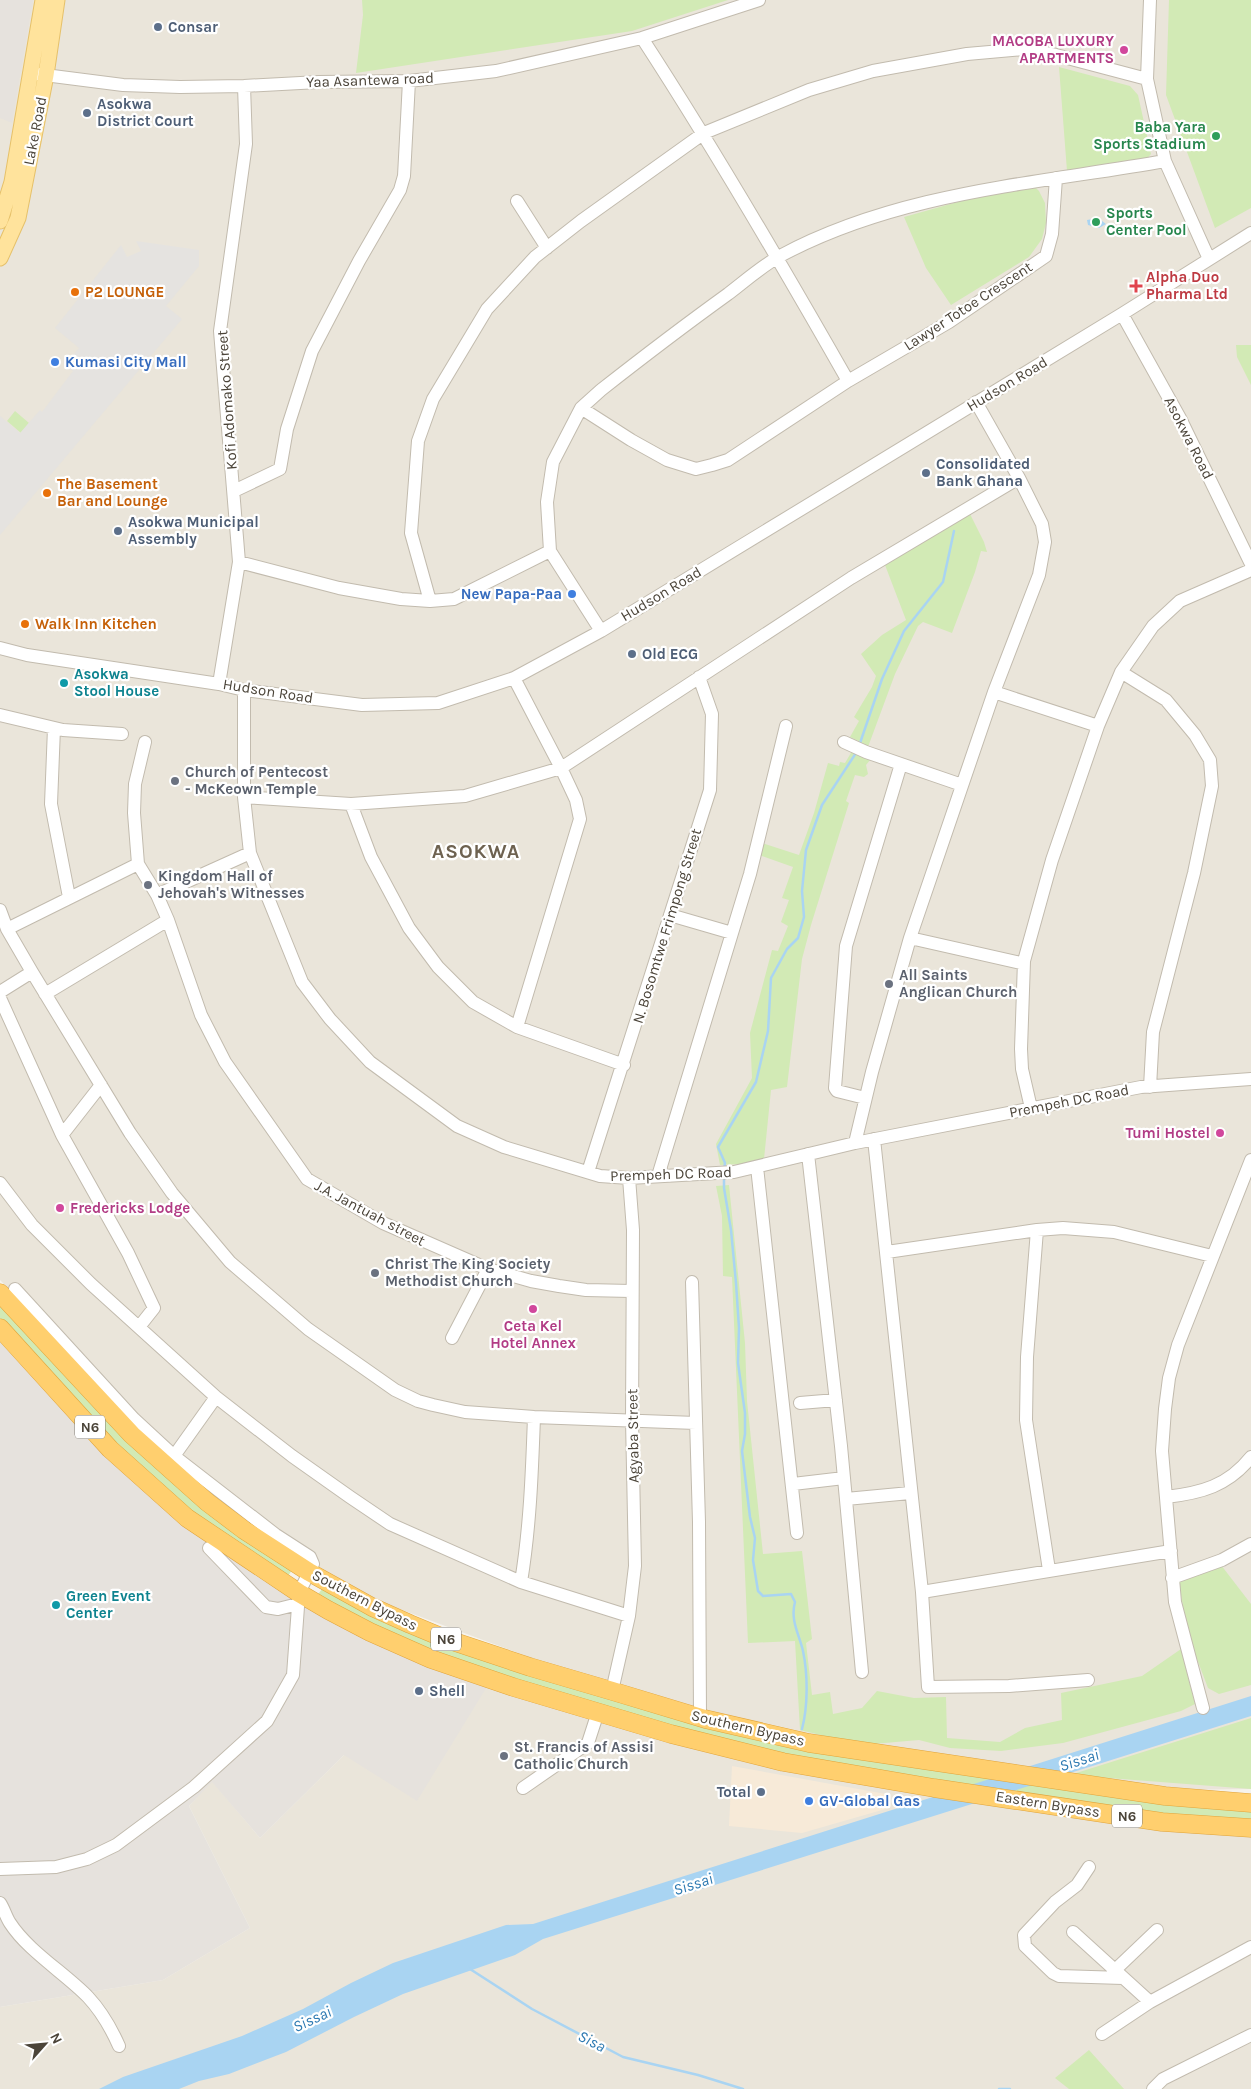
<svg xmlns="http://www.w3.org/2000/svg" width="1251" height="2089" viewBox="0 0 1251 2089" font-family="Karla,sans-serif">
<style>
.residential{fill:#eae5da}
.commercial{fill:#f7ead8}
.industrial{fill:#e6e2dd}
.green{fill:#d2eab5}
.parking{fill:#e5e3e0}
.water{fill:#a9d4f2}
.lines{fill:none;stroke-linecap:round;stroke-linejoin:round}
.stream{stroke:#a9d4f2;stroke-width:2.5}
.minor-casing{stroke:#c2bbae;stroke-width:14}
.major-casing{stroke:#e6c16a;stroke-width:17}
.highway-casing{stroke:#e0a43c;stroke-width:19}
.minor{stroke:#fff;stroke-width:12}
.major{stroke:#ffe39c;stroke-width:15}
.highway{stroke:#ffcf6e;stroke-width:18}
.service-dot{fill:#5c6f8a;stroke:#fff;stroke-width:2}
.hotel-dot{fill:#d1479c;stroke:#fff;stroke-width:2}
.leisure-dot{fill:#2e9e5b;stroke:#fff;stroke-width:2}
.health-dot{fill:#e0444e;stroke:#fff;stroke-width:2}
.food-dot{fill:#e8710a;stroke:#fff;stroke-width:2}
.shop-dot{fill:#3f7fe0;stroke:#fff;stroke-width:2}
.culture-dot{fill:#0f9aa8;stroke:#fff;stroke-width:2}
.worship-dot{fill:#6b7280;stroke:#fff;stroke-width:2}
.labels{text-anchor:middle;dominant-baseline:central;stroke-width:4.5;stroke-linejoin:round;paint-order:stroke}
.shield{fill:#fff;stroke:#817c74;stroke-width:1}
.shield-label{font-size:14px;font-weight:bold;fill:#4b4439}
.service-label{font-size:15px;font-weight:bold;fill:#4e5e75;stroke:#fff;text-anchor:start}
.hotel-label{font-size:15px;font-weight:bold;fill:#b23c85;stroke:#fff;text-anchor:end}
.street-label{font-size:15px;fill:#4b4439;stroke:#fff}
.leisure-label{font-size:15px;font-weight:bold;fill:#27864d;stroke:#fff;text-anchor:end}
.health-label{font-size:15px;font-weight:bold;fill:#be3a42;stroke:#fff;text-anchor:start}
.food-label{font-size:15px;font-weight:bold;fill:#c56008;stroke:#fff;text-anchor:start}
.shop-label{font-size:15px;font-weight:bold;fill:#366cbe;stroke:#fff;text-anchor:start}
.culture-label{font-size:15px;font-weight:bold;fill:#0d838f;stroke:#fff;text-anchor:start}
.worship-label{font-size:15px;font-weight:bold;fill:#5b616d;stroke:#fff;text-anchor:start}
.water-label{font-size:16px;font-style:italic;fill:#2e7ab2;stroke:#fff}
.district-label{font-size:20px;font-weight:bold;letter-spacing:1px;fill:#6e6250;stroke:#fff}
</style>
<rect width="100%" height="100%" fill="#f6f3ec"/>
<path class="residential" d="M0 0H1251V1789L1177 1790 861 1745 708 1710 540 1661 378 1601 280 1544 229 1508 72 1354 0 1280Z
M488 1685 1251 1834V2089H0V2007L163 1980 250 1928 189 1806 212 1781 260 1838 344 1755Z"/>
<path class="commercial" d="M732 1766 886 1794 889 1808 802 1833 729 1826Z"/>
<path class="industrial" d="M0 0H33L12 123 0 118Z
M0 1340 105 1451 194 1533 305 1605 488 1685 417 1801 344 1755 260 1838 212 1782 189 1806 250 1928 163 1980 0 2007Z"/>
<path class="green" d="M362 0H728L632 31 356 73 363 15Z
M1169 0H1251V208L1215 228 1166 95Z
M1059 67 1130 86 1138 95 1151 154 1144 162 1067 171Z
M1028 188H1036L1039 191 1045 203 1046 223 1042 239 1029 257 951 305 926 268 904 217 979 196Z
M1236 345H1251V385L1237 357Z
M15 411 29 423 21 433 7 421Z
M970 514 984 542 987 552 981 551 975 572 952 633 923 622 918 626 895 674 865 755 871 759 866 765 868 774 864 777 855 775 846 801 849 803 811 925 802 959 787 1087 771 1090 764 1159 741 1164 720 1165 716 1144 752 1078 750 1033 772 950 778 951 788 926 781 922 789 900 782 898 793 867 759 855 762 843 799 855 814 813 828 763 839 766 840 762 845 763 858 741 850 737 859 721 854 717 872 687 876 676 861 654 882 635 906 620 885 565Z
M729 1185 745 1343 747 1401 763 1554 802 1551 812 1639 806 1643 812 1695 830 1692 833 1714 862 1708 877 1691 914 1698 946 1697 947 1738 1000 1742 1025 1728 1062 1720 1061 1693 1142 1676 1181 1649 1195 1704 1181 1711 1063 1743 1001 1751 950 1748 919 1740 861 1745 800 1730 795 1641 748 1643 732 1277 723 1276 722 1216 716 1186Z
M0 1294 78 1381 294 1567 288 1576 194 1514 120 1447 0 1318Z
M1221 1565 1251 1604V1685L1219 1694 1208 1688 1189 1638 1178 1579Z
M322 1589 379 1619 684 1715 1006 1778 1004 1794 782 1755 682 1730 442 1656 316 1597Z
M1251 1718V1789L1070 1775Z
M1012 1779 1251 1802V1821L1178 1818 1009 1794Z
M1089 2050 1124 2089H1069L1055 2078Z"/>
<path class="parking" d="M136 241 199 250V266L166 306 182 319 0 535V416L20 433 40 410 42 412 73 371 65 365 79 348 55 328 121 245 127 257 141 251Z"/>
<path class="water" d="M1098 218 1106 224 1099 228 1088 225 1087 220Z
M1251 1696V1716L543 1939 515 1955 403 1994 354 2017 286 2052 229 2074 199 2081 179 2089H99L123 2077 242 2036 303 2009 351 1983 393 1963 506 1925 533 1924Z"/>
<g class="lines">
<path class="stream" d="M859 746 882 679 904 631 943 582 954 531
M724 1169 725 1163 718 1147 756 1082 768 1031 771 978 787 949 798 938 804 917 802 891 806 850 822 805 856 753
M724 1177V1188L731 1230 736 1283 739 1328 738 1363 745 1413V1434L742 1451 750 1517 755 1538 753 1560 758 1591 763 1596 791 1594 795 1602C790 1620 799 1634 803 1651 808 1675 808 1706 802 1729
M470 1969 532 2009 623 2057 698 2075 743 2089
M999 2089H1010"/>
<defs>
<path id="minor" d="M1150 0 1147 79 1165 161 1209 259
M642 38C715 150 782 265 848 381
M37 74 123 85 180 87 244 86 319 82 409 81 496 71 642 38 759 0
M517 201 547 248
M1122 314 1181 420 1251 564
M581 408 631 440 667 460 696 469 712 465 728 460 848 381 949 322 1046 256 1052 234 1056 178
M234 491 280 469 287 429 312 351 359 261 400 190 404 176 409 81
M239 562 339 588 401 599 430 601 454 599 550 551
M430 601 411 533 418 441 433 399 487 309 535 257 581 221 704 133 809 90 873 71 967 54 1024 49 1056 55 1147 79
M601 631 550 551 547 502 553 462 581 408 601 390C643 357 685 325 728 294 745 281 762 266 780 256 899 192 1035 184 1165 161
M0 648 27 655 219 684 244 690 362 705 438 703 514 678 601 631 1122 314 1251 233
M1121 672 1166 700 1195 735 1210 760 1212 786 1194 873 1153 1032 1150 1087
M514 678 561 768 576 800 580 819 517 1027
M219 684 239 562 220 331 246 144 244 86
M244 690V797L250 853 302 982 330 1019 370 1062 457 1126 504 1147 600 1176 629 1178 734 1172 855 1143 1141 1087 1251 1079
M994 692 1098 726
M0 715 63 730 122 734
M54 728 51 804 69 897
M145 742 135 784 134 813 138 864 157 895 168 920 201 1015 225 1062 307 1179 383 1223 488 1269 531 1281 559 1286 586 1290 631 1291
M844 742 866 752 962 785
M244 797 351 804 465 796 561 768 851 578 1019 478
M351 804 371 857 409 928 438 967 473 1002 517 1027 624 1065
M157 895 250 853
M0 910 7 929 32 972 130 1133 172 1193 230 1262 308 1329 395 1390 418 1401 433 1405 465 1412 534 1417 696 1423
M670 915 732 933
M7 929 138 864
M910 938 1021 963 1024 961
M0 992 32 972
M45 994 168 920
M0 998 62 1135
M101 1085 62 1135 128 1253 154 1308 139 1327
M865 1098 837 1091 835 1088 846 946 901 764
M1031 1108 1022 1069 1021 1049 1024 961 1052 860 1098 726 1121 672 1153 626 1180 601 1251 570
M874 1139 922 1592 928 1687 1009 1686 1088 1680
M855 1143 872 1072 910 938 994 692 1039 575 1045 542 1042 524 1019 478 976 402
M808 1154 841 1446 862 1672
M757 1167 797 1533
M588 1172 710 790 712 714 699 677
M658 1176 750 874 786 726
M0 1183 32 1225 91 1284 154 1341 216 1397 292 1456 350 1497 390 1524 521 1582 629 1616
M1037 1230 1027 1357 1026 1420 1049 1570
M887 1252 1037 1230 1063 1228 1114 1232 1212 1256
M692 1282 699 1522 700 1717
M452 1338 488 1269
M800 1403 836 1400
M174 1456 216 1397
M793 1484 844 1478
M1166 1497C1201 1493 1228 1486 1251 1457
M846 1499 910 1493
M209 1548 266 1607 278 1609 298 1604
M1172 1578 1222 1560 1251 1544
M521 1582C530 1527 532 1473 534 1417
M922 1592 1171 1551
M612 1691 629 1616 635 1566 632 1420 633 1230 629 1178
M1203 1708 1175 1602 1162 1451 1165 1409 1169 1378 1178 1345 1251 1160
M523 1788 588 1743 598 1712
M1089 1867 1077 1885 1055 1902 1024 1935 1025 1946 1053 1973 1059 1976 1123 1978
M0 1869 56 1867 87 1859 116 1845 194 1787 267 1721 293 1675 299 1593 313 1564 310 1557 276 1535 174 1456 134 1419 15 1289
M0 1903C4 1909 6 1917 10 1923 28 1951 66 1974 88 1997 102 2012 111 2028 119 2046
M1073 1932 1150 2002 1251 1947
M1115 1970 1157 1930
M1102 2034 1150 2002
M1153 2089 1163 2079 1251 2035"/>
<path id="major" d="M0 221 12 182 43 0
M0 258 18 218 46 75 57 0"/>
<path id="highway" d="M0 1293 132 1435 207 1502 244 1530 309 1572 372 1607 410 1624 446 1639 530 1667 612 1691 705 1719 809 1743 1165 1796 1251 1803
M0 1328 110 1449 187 1518 299 1593 328 1610 370 1632 431 1659 513 1687 671 1734 783 1762 934 1788 1162 1822 1251 1828"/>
</defs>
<use href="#minor" class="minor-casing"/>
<use href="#major" class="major-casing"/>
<use href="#highway" class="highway-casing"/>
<use href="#minor" class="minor"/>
<use href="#major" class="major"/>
<use href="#highway" class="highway"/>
</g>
<g class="service-dot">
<circle cx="158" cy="27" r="5"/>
<circle cx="87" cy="113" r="5"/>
<circle cx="926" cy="473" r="5"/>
<circle cx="118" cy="531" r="5"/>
<circle cx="632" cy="654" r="5"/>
<circle cx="419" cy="1691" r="5"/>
<circle cx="761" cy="1792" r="5"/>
</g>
<g class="hotel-dot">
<circle cx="1124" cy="50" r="5"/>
<circle cx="1220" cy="1133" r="5"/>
<circle cx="60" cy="1208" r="5"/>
<circle cx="533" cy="1309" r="5"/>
</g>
<g class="leisure-dot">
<circle cx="1216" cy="136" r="5"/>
<circle cx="1096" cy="222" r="5"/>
</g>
<path class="health-dot" d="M1133.5 278.5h5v5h5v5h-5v5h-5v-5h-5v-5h5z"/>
<g class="food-dot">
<circle cx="75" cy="292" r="5"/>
<circle cx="47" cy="493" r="5"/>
<circle cx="25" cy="624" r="5"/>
</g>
<g class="shop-dot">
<circle cx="55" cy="362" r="5"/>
<circle cx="572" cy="594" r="5"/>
<circle cx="809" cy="1801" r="5"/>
</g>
<g class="culture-dot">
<circle cx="64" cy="683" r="5"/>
<circle cx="56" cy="1605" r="5"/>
</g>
<g class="worship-dot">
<circle cx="175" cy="781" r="5"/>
<circle cx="148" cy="885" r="5"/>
<circle cx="889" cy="984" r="5"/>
<circle cx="375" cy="1273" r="5"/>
<circle cx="504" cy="1756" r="5"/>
</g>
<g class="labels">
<g class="shield">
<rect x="75" y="1415.5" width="30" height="23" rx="4"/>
<rect x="431" y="1627.5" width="30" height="23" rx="4"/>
<rect x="1112" y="1804.5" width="30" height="23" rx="4"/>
</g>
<g class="shield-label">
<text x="90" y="1427">N6</text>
<text x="446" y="1639">N6</text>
<text x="1127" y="1816">N6</text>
</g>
<g class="service-label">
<text x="168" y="27">Consar</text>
<text x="97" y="104">Asokwa<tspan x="97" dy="17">District Court</tspan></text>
<text x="936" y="464">Consolidated<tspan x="936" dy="17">Bank Ghana</tspan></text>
<text x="128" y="522">Asokwa Municipal<tspan x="128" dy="17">Assembly</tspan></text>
<text x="642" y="654">Old ECG</text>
<text x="429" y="1691">Shell</text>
<text x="751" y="1792" text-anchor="end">Total</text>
</g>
<g class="hotel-label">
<text x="1114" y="41">MACOBA LUXURY<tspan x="1114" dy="17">APARTMENTS</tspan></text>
<text x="1210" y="1133">Tumi Hostel</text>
<text x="70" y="1208" text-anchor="start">Fredericks Lodge</text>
<text x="533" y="1326" text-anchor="middle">Ceta Kel<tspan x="533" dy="17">Hotel Annex</tspan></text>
</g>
<g class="street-label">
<text transform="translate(370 80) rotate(-2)">Yaa Asantewa road</text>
<text transform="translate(35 131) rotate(-79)">Lake Road</text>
<text transform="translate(968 306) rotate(-33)">Lawyer Totoe Crescent</text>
<text transform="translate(1007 384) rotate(-31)">Hudson Road</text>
<text transform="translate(227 400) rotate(-94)">Kofi Adomako Street</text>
<text transform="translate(1189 438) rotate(63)">Asokwa Road</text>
<text transform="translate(661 594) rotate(-31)">Hudson Road</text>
<text transform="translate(268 691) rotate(9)">Hudson Road</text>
<text transform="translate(667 926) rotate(-73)">N. Bosomtwe Frimpong Street</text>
<text transform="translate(1069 1101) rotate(-11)">Prempeh DC Road</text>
<text transform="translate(671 1174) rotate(-2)">Prempeh DC Road</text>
<text transform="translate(370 1213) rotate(28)">J.A. Jantuah street</text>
<text transform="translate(633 1436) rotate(-91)">Agyaba Street</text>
<text transform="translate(365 1600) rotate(27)">Southern Bypass</text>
<text transform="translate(748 1728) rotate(13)">Southern Bypass</text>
<text transform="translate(1048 1804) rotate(9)">Eastern Bypass</text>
</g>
<g class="leisure-label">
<text x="1206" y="127">Baba Yara<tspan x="1206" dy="17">Sports Stadium</tspan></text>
<text x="1106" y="213" text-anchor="start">Sports<tspan x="1106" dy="17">Center Pool</tspan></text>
</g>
<g class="health-label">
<text x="1146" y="277">Alpha Duo<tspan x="1146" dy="17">Pharma Ltd</tspan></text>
</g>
<g class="food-label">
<text x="85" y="292">P2 LOUNGE</text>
<text x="57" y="484">The Basement<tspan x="57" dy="17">Bar and Lounge</tspan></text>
<text x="35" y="624">Walk Inn Kitchen</text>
</g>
<g class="shop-label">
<text x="65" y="362">Kumasi City Mall</text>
<text x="562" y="594" text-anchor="end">New Papa-Paa</text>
<text x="819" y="1801">GV-Global Gas</text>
</g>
<g class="culture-label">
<text x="74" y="674">Asokwa<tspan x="74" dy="17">Stool House</tspan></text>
<text x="66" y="1596">Green Event<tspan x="66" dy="17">Center</tspan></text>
</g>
<g class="worship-label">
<text x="185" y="772">Church of Pentecost<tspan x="185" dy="17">- McKeown Temple</tspan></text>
<text x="158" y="876">Kingdom Hall of<tspan x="158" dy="17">Jehovah's Witnesses</tspan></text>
<text x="899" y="975">All Saints<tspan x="899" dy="17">Anglican Church</tspan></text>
<text x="385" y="1264">Christ The King Society<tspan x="385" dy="17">Methodist Church</tspan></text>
<text x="514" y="1747">St. Francis of Assisi<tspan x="514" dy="17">Catholic Church</tspan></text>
</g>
<g class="water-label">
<text transform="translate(1079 1760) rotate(-18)">Sissai</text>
<text transform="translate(693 1884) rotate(-18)">Sissai</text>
<text transform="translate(312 2019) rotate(-25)">Sissai</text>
<text transform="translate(592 2041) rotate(27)">Sisa</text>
</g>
<g class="district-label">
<text x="476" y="851">ASOKWA</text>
</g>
</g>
<g transform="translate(45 2044) rotate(63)" stroke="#ffffff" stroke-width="4" paint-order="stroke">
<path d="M0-4L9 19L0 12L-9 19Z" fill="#4b4439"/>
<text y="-8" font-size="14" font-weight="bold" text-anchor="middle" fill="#4b4439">N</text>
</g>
</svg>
